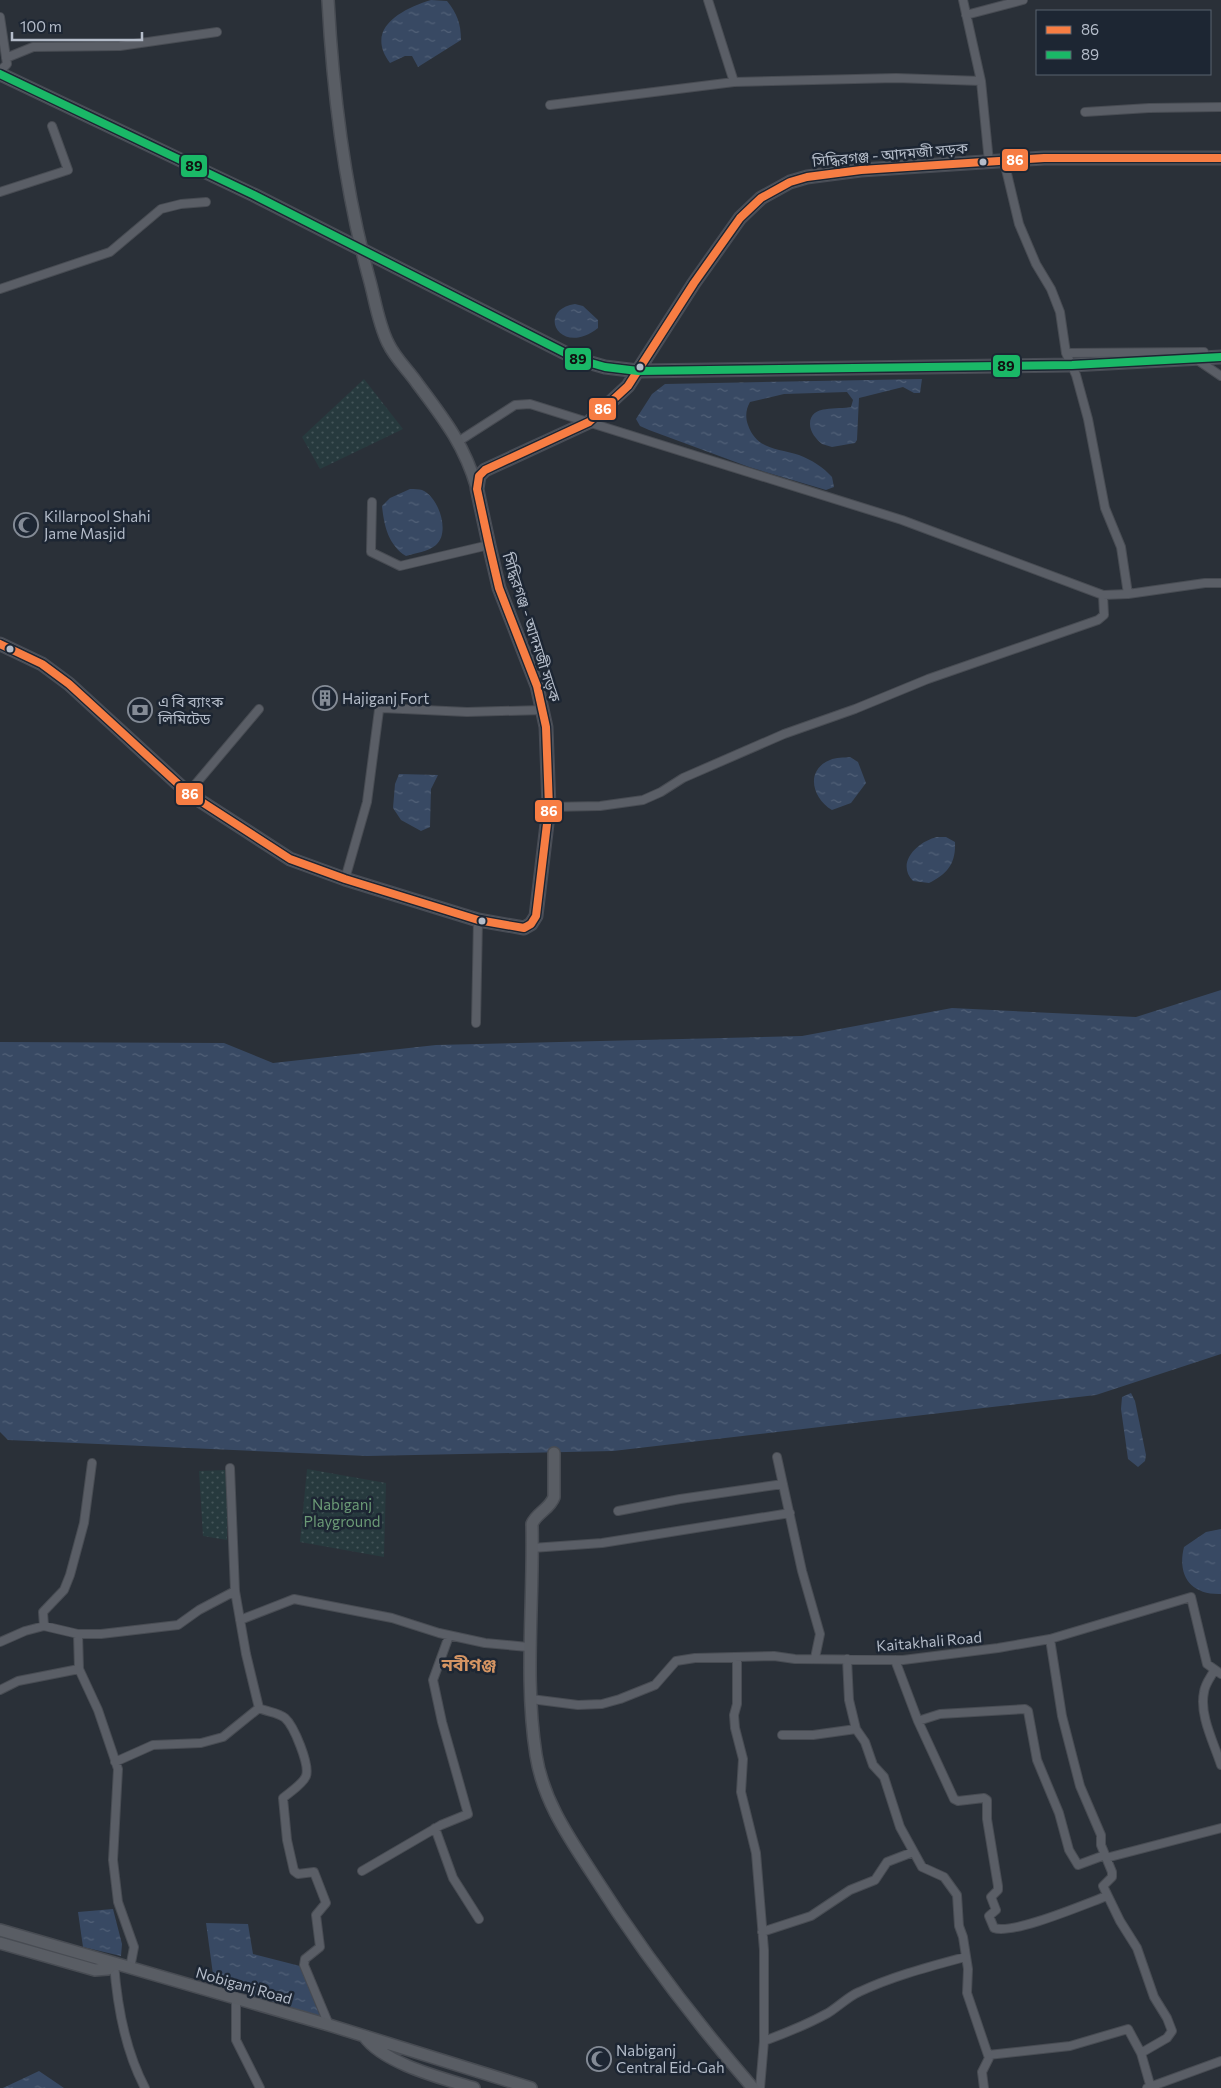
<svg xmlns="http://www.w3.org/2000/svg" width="1221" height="2088" viewBox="0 0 1221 2088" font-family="Commissioner,'Noto Sans Bengali',sans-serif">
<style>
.grass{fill:url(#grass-dots)}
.water{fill:url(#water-ripples)}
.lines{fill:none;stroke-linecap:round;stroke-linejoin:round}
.street-casing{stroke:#484c53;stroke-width:10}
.secondary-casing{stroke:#484c53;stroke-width:14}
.primary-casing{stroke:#484c55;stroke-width:15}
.street{stroke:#5a5e66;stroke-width:8}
.secondary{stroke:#595d64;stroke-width:11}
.primary{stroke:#5c6168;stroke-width:12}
.bus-1-casing{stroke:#1d2633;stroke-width:11}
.bus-2-casing{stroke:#1d2633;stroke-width:11}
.bus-1{stroke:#f77d43;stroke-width:8}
.bus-2{stroke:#1ab867;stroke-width:8}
.bus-dot{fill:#b4bcc9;stroke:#1d2633;stroke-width:2}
.labels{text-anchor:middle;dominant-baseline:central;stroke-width:5;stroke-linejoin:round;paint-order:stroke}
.street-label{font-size:15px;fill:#b4bcc9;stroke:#1d2633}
.poi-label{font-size:15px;fill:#b4bcc9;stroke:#1d2633;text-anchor:start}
.park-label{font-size:15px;fill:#6b9a76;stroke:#1d2633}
.quarter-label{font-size:18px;font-weight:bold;fill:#d59563;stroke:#1d2633}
.line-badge{stroke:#1d2633;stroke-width:2}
.badge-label{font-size:14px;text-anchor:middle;font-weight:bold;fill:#fff}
.pale-badge-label{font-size:14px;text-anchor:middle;font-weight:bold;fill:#111}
</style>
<defs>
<pattern id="grass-dots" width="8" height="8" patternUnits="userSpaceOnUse" patternTransform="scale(1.25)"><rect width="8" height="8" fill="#273a3e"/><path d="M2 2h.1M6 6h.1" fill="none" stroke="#445559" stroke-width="1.8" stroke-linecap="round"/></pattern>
<pattern id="water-ripples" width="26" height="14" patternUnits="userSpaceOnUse" patternTransform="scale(1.25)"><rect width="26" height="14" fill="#384963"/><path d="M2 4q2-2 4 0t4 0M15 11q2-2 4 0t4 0" fill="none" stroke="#526178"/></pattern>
</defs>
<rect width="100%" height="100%" fill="#2a3038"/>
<path class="grass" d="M364 379 403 429 320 469 302 437Z
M307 1469 386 1483 384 1557 300 1542Z
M227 1470V1540L203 1536 199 1471Z"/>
<path class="water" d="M431 0 447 1C457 13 461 24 461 40L418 67 412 56H405L390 63C364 28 402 9 431 0Z
M575 304 583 306 598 320V328C560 358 535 310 575 304Z
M922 379 920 393H914L903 387 859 398 857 440 855 443 832 447 822 444C816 439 810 432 810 424 810 404 838 410 851 407L853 400 847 392 784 394 750 402C746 409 745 417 748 425 757 450 777 448 799 455 812 460 823 467 832 477L834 487 826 490 749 467 649 430 640 426 636 419 652 394 665 384Z
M410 489C414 489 419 489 422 490 438 496 451 532 436 545 428 552 415 553 406 556 388 545 384 525 382 506L390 498Z
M850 757 858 762 866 783 851 803 832 810C812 798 805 770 830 760 836 757 844 758 850 757Z
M399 774 438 775 431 789 430 827 421 831 401 820 393 808 395 784Z
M937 837H946L955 842C956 864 947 874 929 883L913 881C895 862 919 841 937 837Z
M1221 990V1354L1096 1395 613 1451 367 1456 8 1440 0 1432V1042L224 1043 273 1063 436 1045 802 1036 952 1008 1136 1017Z
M1131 1393 1135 1401 1146 1455 1145 1461 1138 1467 1128 1459 1121 1409 1122 1397Z
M1221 1529V1594C1190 1595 1177 1575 1184 1547L1206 1532Z
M113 1909 122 1944 121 1956 83 1947 78 1912Z
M206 1923 248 1924 253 1954 300 1966 322 2021 215 1989Z
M39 2071 64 2088H3Z"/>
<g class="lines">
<defs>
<path id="street" d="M708 0 734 82
M963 0 981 81 989 162
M966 15 1023 0
M0 17 7 64 0 71
M6 58 33 47 120 46 217 32
M550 105 734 82 896 78 981 81
M1085 112 1149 108 1221 107
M1004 161 1019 224 1036 264 1051 289 1060 312 1066 353 1076 375 1088 419 1105 508 1121 547 1128 594 1103 595
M0 192 68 170 52 126
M0 289 110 252 161 209 181 204 206 202
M1066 353 1204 352
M1196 359 1221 376
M459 441 515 405 530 404 902 520 1103 595 1104 615 1098 620 928 679 855 709 784 734 683 778 661 792 643 800 600 806 549 807
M372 502 371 552 400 566 489 545
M1128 594 1205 583H1221
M188 793 259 709
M345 879 367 802 379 710 382 708 467 712 543 710
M476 1023 478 920
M777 1457 802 1571 820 1634 815 1658
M230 1468 235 1591 246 1654 259 1708C267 1712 278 1712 285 1718 294 1726 310 1765 306 1776 303 1784 290 1792 283 1798L287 1840 294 1871 298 1874 314 1872 326 1903 316 1915 320 1947 305 1959 304 1965 329 2025
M618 1511 680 1499 783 1484
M532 1548 602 1543 790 1513
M240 1620 294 1599 392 1618 439 1633 485 1643 528 1647
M44 1626 78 1634H101L178 1625 199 1610 235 1591
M78 1634 79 1669 98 1710 118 1769 113 1860 118 1902 134 1947 130 1968
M1050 1639 1062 1716 1080 1786 1101 1835V1845L1112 1872V1877L1103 1886 1120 1921 1137 1948 1154 1997 1167 2018 1172 2031 1167 2038 1141 2053 1151 2088
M0 1642 25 1631 44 1626 43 1612 64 1590 70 1575 84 1523 92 1463
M737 1657V1704L734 1715 735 1728 743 1759 741 1792 756 1853 764 1950V2041L760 2088
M847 1659 849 1700 856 1729 865 1742 873 1765 884 1777 900 1827 922 1867 944 1877 957 1895 959 1926 963 1937 968 1969 967 1993 989 2058 982 2072 984 2088
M895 1660 918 1721 954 1799 958 1801 984 1798 987 1800V1819L998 1886V1890L991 1897 996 1910 989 1916 994 1928C1013 1935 1085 1904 1107 1896
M1214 1671C1210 1678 1205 1684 1204 1692 1199 1715 1214 1743 1221 1765
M0 1690 18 1681 79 1669
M531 1699 578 1705 602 1704 620 1699 655 1685 676 1661 695 1658 774 1656 795 1659 903 1660 998 1648 1050 1639 1191 1597 1207 1664 1221 1674
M918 1721 940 1714 1025 1709 1028 1711 1037 1760 1059 1813 1069 1850 1078 1865 1105 1855
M782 1735H813L856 1729
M115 1762 153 1745 201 1743 223 1737 259 1708
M435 1828 453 1878 479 1919
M1106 1858 1221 1828
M362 1871 441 1825 468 1814 442 1722 433 1680 449 1636
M762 1932 811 1916 850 1890 875 1880 887 1862 913 1852
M114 1963C117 2005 125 2050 145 2088
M236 1999V2040L260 2088
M764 2041C786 2033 808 2024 828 2013 838 2007 849 1996 859 1992 893 1976 928 1967 965 1957
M988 2055 1070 2046 1128 2029 1141 2053
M1147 2088 1221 2061"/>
<path id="secondary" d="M328 0C333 94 344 187 369 278 375 299 378 323 388 343 395 358 408 370 417 383 444 419 464 444 477 488
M554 1453V1497C550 1509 536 1513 532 1524 534 1601 524 1678 536 1755 543 1800 568 1836 592 1873 640 1949 694 2020 753 2088
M0 1930 329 2025 531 2088
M0 1943 95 1970 108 1969 114 1963
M364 2036C384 2064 442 2078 474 2088"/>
<path id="primary" d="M0 74 254 195 577 359 605 367 638 371 1072 365 1221 357
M0 644 42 664 69 684 188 793 290 859 345 879 478 920 524 928 531 924 536 916 549 807 546 727 537 686 499 588 489 545 477 489 479 476 485 470 589 422 628 386 694 283 740 218 761 198 790 182 807 177 861 170 1044 158H1221"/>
</defs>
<use href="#street" class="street-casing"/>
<use href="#secondary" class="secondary-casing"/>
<use href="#primary" class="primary-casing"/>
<use href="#street" class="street"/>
<use href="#secondary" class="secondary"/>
<use href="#primary" class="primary"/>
<defs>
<path id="bus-1" d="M0 644 42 664 69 684 188 793 290 859 345 879 478 920 524 928 531 924 536 916 549 807 546 727 537 686 499 588 489 545 477 489 479 476 485 470 589 422 628 386 694 283 740 218 761 198 790 182 807 177 861 170 1044 158H1221"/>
<path id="bus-2" d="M0 74 254 195 577 359 605 367 638 371 1072 365 1221 357"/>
</defs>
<use href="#bus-1" class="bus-1-casing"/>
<use href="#bus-2" class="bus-2-casing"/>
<use href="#bus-1" class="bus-1"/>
<use href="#bus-2" class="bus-2"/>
</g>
<defs>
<symbol id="mosque-ring" viewBox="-11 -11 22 22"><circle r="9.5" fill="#1d2633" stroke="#848b96" stroke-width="1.5"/><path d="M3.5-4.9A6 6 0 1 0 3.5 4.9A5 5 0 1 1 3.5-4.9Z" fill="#848b96"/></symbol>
<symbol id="building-ring" viewBox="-11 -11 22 22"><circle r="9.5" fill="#1d2633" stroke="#848b96" stroke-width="1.5"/><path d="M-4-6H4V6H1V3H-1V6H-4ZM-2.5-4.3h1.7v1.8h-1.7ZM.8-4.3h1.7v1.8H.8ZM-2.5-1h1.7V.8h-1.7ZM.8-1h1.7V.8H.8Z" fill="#848b96"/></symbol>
<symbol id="bank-ring" viewBox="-11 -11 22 22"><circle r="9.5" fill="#1d2633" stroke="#848b96" stroke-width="1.5"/><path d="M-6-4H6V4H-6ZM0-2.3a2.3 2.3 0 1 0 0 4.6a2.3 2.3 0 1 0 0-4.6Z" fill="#848b96"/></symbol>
</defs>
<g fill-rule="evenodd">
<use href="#mosque-ring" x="12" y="511" width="28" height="28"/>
<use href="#building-ring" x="311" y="684" width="28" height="28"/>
<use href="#bank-ring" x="126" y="696" width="28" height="28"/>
<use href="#mosque-ring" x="585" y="2045" width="28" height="28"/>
</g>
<g class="bus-dot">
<circle cx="983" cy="162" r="4.5"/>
<circle cx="640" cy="367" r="4.5"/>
<circle cx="10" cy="649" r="4.5"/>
<circle cx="482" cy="921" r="4.5"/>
</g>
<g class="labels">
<g class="street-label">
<text transform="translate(890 154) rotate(-5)">সিদ্ধিরগঞ্জ - আদমজী সড়ক</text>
<text transform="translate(532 627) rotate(72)">সিদ্ধিরগঞ্জ - আদমজী সড়ক</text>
<text transform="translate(929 1641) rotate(-5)">Kaitakhali Road</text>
<text transform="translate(244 1985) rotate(16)">Nobiganj Road</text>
</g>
<g class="poi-label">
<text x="44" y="516">Killarpool Shahi<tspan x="44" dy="17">Jame Masjid</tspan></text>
<text x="342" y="698">Hajiganj Fort</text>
<text x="158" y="701">এ বি ব্যাংক<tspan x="158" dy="17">লিমিটেড</tspan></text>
<text x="616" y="2050">Nabiganj<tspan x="616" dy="17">Central Eid-Gah</tspan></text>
</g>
<g class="park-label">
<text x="342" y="1504">Nabiganj<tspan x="342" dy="17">Playground</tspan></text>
</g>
<g class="quarter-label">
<text x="469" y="1664">নবীগঞ্জ</text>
</g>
</g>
<g class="line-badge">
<rect x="1001" y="148" width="28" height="24" rx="5" fill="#f77d43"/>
<rect x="180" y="154" width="28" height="24" rx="5" fill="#1ab867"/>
<rect x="564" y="347" width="28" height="24" rx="5" fill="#1ab867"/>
<rect x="992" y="354" width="29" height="24" rx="5" fill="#1ab867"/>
<rect x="588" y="397" width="29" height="24" rx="5" fill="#f77d43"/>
<rect x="175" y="782" width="29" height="24" rx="5" fill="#f77d43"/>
<rect x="534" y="799" width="29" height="24" rx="5" fill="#f77d43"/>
</g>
<g class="badge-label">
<text x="1015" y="165">86</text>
<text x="603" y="414">86</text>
<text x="190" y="799">86</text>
<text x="549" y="816">86</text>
</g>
<g class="pale-badge-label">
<text x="194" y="171">89</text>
<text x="578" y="364">89</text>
<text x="1006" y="371">89</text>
</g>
<rect x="1036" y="10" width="175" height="65" fill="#1d2633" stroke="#59626f"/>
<rect x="1046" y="26" width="25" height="8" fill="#f77d43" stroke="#59626f"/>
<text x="1081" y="35" font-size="15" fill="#b4bcc9">86</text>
<rect x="1046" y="51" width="25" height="8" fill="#1ab867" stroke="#59626f"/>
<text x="1081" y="60" font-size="15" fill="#b4bcc9">89</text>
<path d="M12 32v8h130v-8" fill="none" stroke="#b4bcc9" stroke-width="2.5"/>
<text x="20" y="32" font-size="15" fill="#b4bcc9" stroke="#1d2633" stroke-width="4" paint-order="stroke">100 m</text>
</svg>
